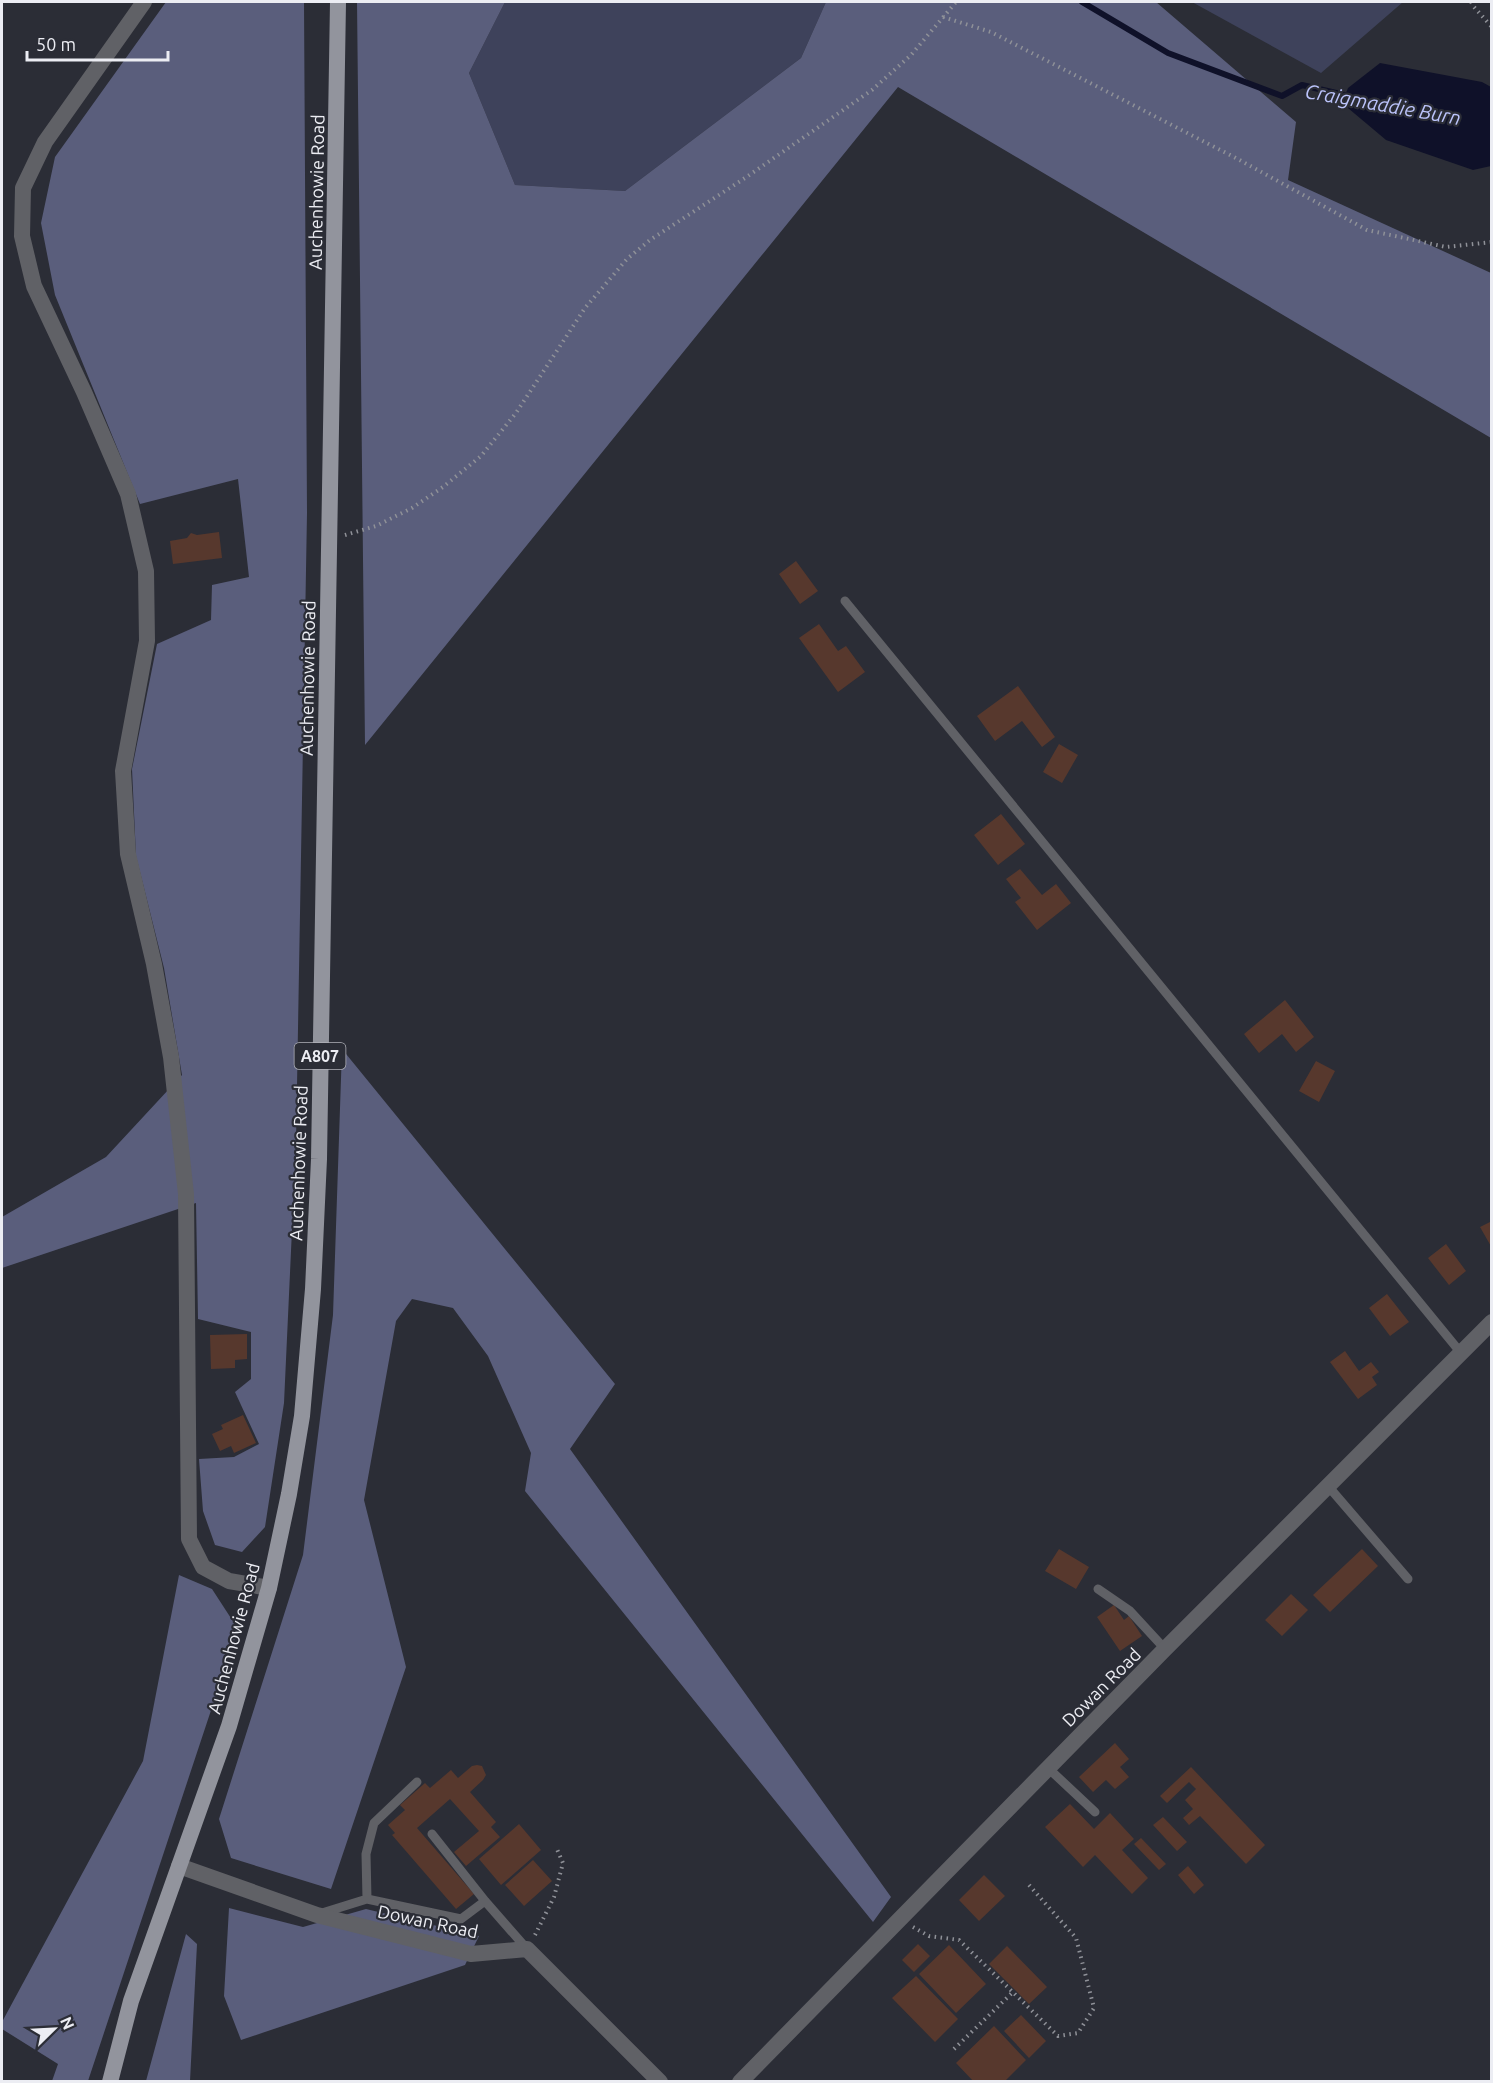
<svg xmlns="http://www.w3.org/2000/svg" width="1493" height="2083" viewBox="0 0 1493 2083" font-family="Ubuntu,sans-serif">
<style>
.green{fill:#3e425b}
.forest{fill:#5a5e7c}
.water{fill:#0f1129}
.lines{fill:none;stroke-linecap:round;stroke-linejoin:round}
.stream{stroke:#0f1129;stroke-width:6}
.building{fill:#57382d}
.path{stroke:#8f9198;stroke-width:4;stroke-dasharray:1.5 4.5;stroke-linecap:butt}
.service{stroke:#606166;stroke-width:9}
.minor{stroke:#606166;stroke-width:16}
.primary{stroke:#92949d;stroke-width:16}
.labels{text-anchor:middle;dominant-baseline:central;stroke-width:4.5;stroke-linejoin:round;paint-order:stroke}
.shield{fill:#2b2d36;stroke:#b2b3ba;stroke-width:1.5}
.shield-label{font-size:16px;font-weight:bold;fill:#ecedf3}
.street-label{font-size:18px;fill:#ecedf3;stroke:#2b2d36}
.water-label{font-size:20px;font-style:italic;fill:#bbc3fa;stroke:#2b2d36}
</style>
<rect width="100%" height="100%" fill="#2b2d36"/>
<path class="green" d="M505 2H826L801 58 625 191 515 185 469 73Z
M1192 2H1403L1321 73Z"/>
<path class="forest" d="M166 2H304L307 513 296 1143 284 1403 265 1527 242 1552 215 1545 203 1511 199 1459 234 1457 259 1444 235 1392 251 1379V1332L198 1319 196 1203 2 1268V1217L106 1157 182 1075 164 968 136 856 132 769 157 644 211 620 212 585 249 577 238 479 140 504 55 295 41 223 55 157Z
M357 2H505L469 73 515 185 625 191 801 58 826 2H1156L1296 122 1288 180 1491 273V438L898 87 365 745Z
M342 1049 615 1384 570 1449 891 1897 873 1922 525 1491 531 1453 488 1356 453 1308 412 1299 396 1321 364 1500 406 1667 331 1889 231 1858 219 1819 303 1555 333 1315Z
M179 1575 212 1589 238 1629 88 2081H52L58 2064 2 2029V2022L143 1761Z
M229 1908 303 1927 366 1909 479 1936 465 1965 241 2040 224 1996Z
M186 1934 197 1944 190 2081H146Z"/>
<path class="water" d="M1380 63 1482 82 1491 87V166L1473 170 1386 140 1342 103 1348 88Z"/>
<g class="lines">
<path class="stream" d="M1082 2 1168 53 1282 96 1302 85 1353 97"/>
</g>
<path class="building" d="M219 532 222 558 173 564 170 541 187 538 191 533 197 535Z
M796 561 818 591 800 604 779 574Z
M819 624 838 651 846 646 865 672 838 692 799 638Z
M1018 686 1055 737 1042 747 1022 721 995 741 977 716Z
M1059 744 1078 755 1062 783 1043 772Z
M1001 814 1025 844 998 865 974 835Z
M1020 869 1042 895 1056 884 1071 903 1037 930 1015 902 1021 898 1006 879Z
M1285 1000 1314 1037 1296 1052 1282 1034 1259 1053 1244 1034Z
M1316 1061 1335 1071 1319 1102 1299 1091Z
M1492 1221V1248L1480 1227Z
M1446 1244 1466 1271 1449 1285 1428 1258Z
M1387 1294 1409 1322 1390 1336 1369 1308Z
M247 1334V1359L235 1360V1368L211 1369 210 1335Z
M1345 1351 1359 1371 1371 1362 1379 1372 1372 1377 1377 1385 1358 1399 1330 1362Z
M243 1415 256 1443 234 1453 231 1446 220 1451 212 1434 223 1429 221 1425Z
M1059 1549 1089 1567 1076 1589 1045 1571Z
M1362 1549 1378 1566 1330 1612 1313 1595Z
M1291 1594 1308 1610 1282 1636 1265 1620Z
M1114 1605 1124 1620 1129 1616 1142 1636 1120 1651 1097 1617Z
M1115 1743 1129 1759 1120 1767 1129 1777 1115 1789 1106 1780 1093 1792 1079 1777Z
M477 1765 482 1766 486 1775 483 1780 470 1792 496 1822 491 1827 500 1837 466 1866 454 1852 479 1831 450 1799 417 1828 474 1894 456 1909 392 1835 395 1833 388 1825 405 1810 400 1805 425 1783 430 1788 451 1770 458 1778 472 1766Z
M1191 1767 1265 1845 1246 1864 1200 1816 1189 1825 1183 1818 1193 1809 1185 1800 1196 1789 1189 1782 1167 1803 1160 1796Z
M1070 1804 1094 1829 1110 1813 1134 1839 1122 1850 1148 1878 1132 1894 1095 1855 1083 1867 1045 1827Z
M1163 1817 1187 1842 1177 1851 1153 1825Z
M519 1824 541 1850 501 1885 479 1859Z
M1141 1838 1166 1864 1159 1870 1134 1844Z
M533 1860 552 1881 524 1906 505 1885Z
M1188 1866 1204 1885 1194 1894 1178 1875Z
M984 1875 1005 1896 979 1921 959 1900Z
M918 1944 930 1956 914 1972 902 1960Z
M949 1945 986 1984 956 2013 919 1974Z
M1007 1946 1047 1987 1029 2004 989 1964Z
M916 1976 958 2019 935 2042 892 1998Z
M1021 2015 1046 2041 1029 2058 1004 2031Z
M994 2026 1026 2060 1004 2082H974L956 2063Z"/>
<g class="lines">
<path class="path" d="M1471 2 1474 7 1492 27
M943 17 991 32 1234 157 1367 230 1446 247 1492 242
M345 535 376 526 412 508 443 487 481 456 516 413 585 308 627 259 650 240 745 178 872 90 911 55 956 2
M913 1927 929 1936 959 1940 1058 2036 1078 2033 1094 2008 1076 1938 1029 1885
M535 1935 554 1897 563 1863 556 1847
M954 2049 1013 1992"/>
<path class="service" d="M845 601 1461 1353
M1328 1486 1408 1579
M1098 1589 1130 1611 1165 1649
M1048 1768 1095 1812
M432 1834 485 1901 527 1949
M367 1899 366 1854 374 1823 417 1782
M322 1913 367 1899 461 1919 485 1901"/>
<path class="minor" d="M144 2 45 142 23 188 22 236 34 286 84 392 128 494 146 571 147 641 123 771 128 854 154 964 171 1057 186 1194 189 1539 203 1567 229 1581 269 1588
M179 1866 317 1915 471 1954 527 1949 660 2082
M740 2082 1165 1649 1492 1322"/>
<path class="primary" d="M110 2082 131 2001 229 1726 269 1588 289 1494 302 1416 313 1289 319 1159 338 2"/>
</g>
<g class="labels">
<rect class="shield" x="294.5" y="1043" width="51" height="26" rx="4.5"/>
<g class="shield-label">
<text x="320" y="1056">A807</text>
</g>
<g class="street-label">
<text transform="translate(316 192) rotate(-89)">Auchenhowie Road</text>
<text transform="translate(307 678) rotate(-89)">Auchenhowie Road</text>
<text transform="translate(298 1163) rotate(-88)">Auchenhowie Road</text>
<text transform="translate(233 1638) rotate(-75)">Auchenhowie Road</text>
<text transform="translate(1101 1687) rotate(-45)">Dowan Road</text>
<text transform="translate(428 1921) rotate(12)">Dowan Road</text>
</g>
<g class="water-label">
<text transform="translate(1383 104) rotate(10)">Craigmaddie Burn</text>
</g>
</g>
<rect width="1493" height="2083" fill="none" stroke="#ecedf3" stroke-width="6"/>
<g transform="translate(54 2029) rotate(66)" stroke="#2b2d36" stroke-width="4.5" paint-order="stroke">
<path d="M0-4.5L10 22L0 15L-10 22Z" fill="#ecedf3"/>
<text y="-9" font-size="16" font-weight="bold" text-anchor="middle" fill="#ecedf3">N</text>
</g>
<path d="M27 51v9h141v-9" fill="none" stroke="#ecedf3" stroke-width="3"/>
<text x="36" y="51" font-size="18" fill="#ecedf3" stroke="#2b2d36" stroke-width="4.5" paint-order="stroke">50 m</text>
</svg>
